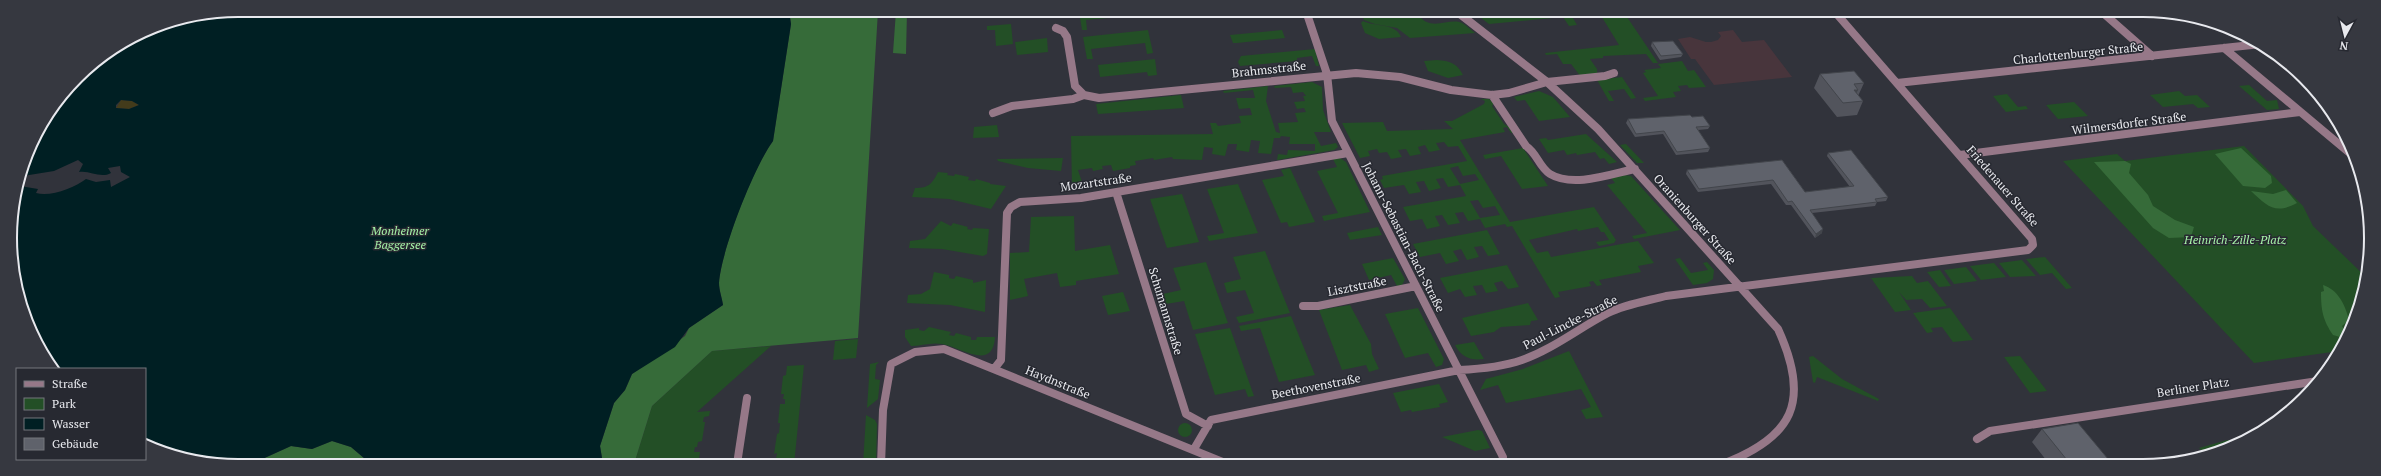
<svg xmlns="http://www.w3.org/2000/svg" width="2381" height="476" viewBox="0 0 2381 476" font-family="'PT Serif',serif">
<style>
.education{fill:#48353c}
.green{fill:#234f26;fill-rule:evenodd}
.forest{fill:#366b39}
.sand{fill:#433b1b}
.water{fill:#001f23;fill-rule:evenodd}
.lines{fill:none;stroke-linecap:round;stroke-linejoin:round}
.minor{stroke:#967888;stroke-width:8}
.wall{fill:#52545c}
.shaded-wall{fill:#42454b}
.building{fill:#5f626b;stroke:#42454b}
.labels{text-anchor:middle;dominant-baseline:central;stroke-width:3;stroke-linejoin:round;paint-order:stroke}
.street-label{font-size:12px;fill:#e8e9ee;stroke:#272931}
.park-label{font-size:12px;font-style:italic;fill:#a6f3a8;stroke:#272931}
.rim{fill:none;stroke:#e8e9ee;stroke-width:2}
</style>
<rect width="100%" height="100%" fill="#31333b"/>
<path class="education" d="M1733 30 1742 42 1764 40 1792 77 1714 85 1695 59H1691L1678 39 1690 37 1706 42H1711L1718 40 1721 36 1718 32Z"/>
<path class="green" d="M1079 11H1128L1130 16 1086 20 1087 30H1082Z
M1360 11H1383L1386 18 1418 14C1430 33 1449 17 1462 23 1466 25 1471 30 1475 33L1410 38 1397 28 1375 24 1364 20Z
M1569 11 1577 25 1569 26 1563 17 1489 24 1473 12Z
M1594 11H1623L1658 63H1653L1646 54 1603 56V58L1590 59 1597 69V75L1581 77 1571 64H1563L1557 54 1546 55 1545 53 1619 45 1600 14H1595Z
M1363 21C1375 27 1396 23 1401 37L1379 39 1365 33 1361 23Z
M1011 24 1013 44 996 46 995 30H987V26Z
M1148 30 1153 53 1147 54 1145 43 1091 49 1093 59H1087L1083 37Z
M1282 30 1285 38 1237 43H1233L1230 35Z
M1047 38 1048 52 1017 55 1015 42Z
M1315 49 1319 66H1316L1312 56 1297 58V61L1240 66 1238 62 1241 56Z
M1155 59 1157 75 1148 76 1147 72 1100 77 1098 65Z
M1437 60C1450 61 1457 63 1463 75L1448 78 1428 71 1424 61Z
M1682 61 1688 71 1694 70 1706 87 1689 88 1687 85 1678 86 1681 91 1673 92 1676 97 1645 101 1643 98 1658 96 1643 73 1646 72 1644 70 1661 68 1658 64Z
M1622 77 1636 98 1631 99 1624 89 1608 91 1614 101H1609L1597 80Z
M1312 82 1322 87 1323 110 1331 132H1314L1321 146 1336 143 1338 147 1334 150 1277 160 1278 154 1287 155 1288 150 1315 151V144H1289L1290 137 1281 136 1280 138H1274L1271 154 1258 153 1260 141 1251 140 1249 152 1236 150 1237 144H1228L1225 156 1212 154 1213 148 1204 147 1202 160 1173 159 1172 157 1154 160 1153 158 1135 161 1136 165 1130 166V168L1113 171 1111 165 1102 166 1103 169 1093 171 1092 168 1078 170 1083 185 1072 186 1071 136 1213 134 1210 123H1216L1218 126 1241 123 1239 116 1252 115 1250 108 1239 109 1236 98H1255L1253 90 1224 93 1223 91 1268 86 1266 101 1276 132 1280 133 1278 123 1298 122 1295 113 1306 112 1304 108 1297 109 1294 102 1305 101 1303 96H1306L1303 92 1293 93 1291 87 1275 88 1274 86Z
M2249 85 2267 101 2277 100 2279 109 2267 110 2239 86Z
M1539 91 1553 97 1570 117 1539 121 1525 100 1517 101 1514 97Z
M2179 91 2185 96 2197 95 2210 107 2198 108 2193 104 2163 107 2150 95Z
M2007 94 2018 107 2026 106 2028 109 2006 112 1993 96Z
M1181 95 1184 108 1098 114 1096 104Z
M1481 99H1489L1494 103 1492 106 1504 124 1509 127 1513 133H1511L1507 127 1503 128 1505 132 1460 140 1510 222 1594 207 1616 240 1614 243 1599 246 1596 242 1609 240 1604 232H1601L1598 227 1578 231 1577 229 1529 240 1537 253 1548 251 1551 257 1638 241 1654 263 1638 266 1641 272 1599 280 1602 285 1597 286 1593 281 1589 282 1591 286 1558 292 1560 297 1555 298 1512 226 1507 227 1505 224 1485 228 1480 219 1468 221 1463 212 1455 213 1460 223 1448 225 1442 215 1435 216 1440 226 1427 229 1422 219 1410 221 1403 207 1466 196 1460 185 1448 187 1443 178 1436 179 1441 188 1429 191 1424 181 1416 182 1421 192 1409 194 1404 185 1384 188 1380 180 1383 179 1382 176 1467 161 1458 146 1448 147 1444 142 1436 143 1440 150 1429 152 1425 145 1418 147 1421 154 1410 156 1406 149 1398 150 1402 157 1391 159 1387 152 1379 153 1377 149 1368 151 1370 156 1360 158 1342 123 1383 122 1387 131 1453 129 1444 121H1452L1484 104 1485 101ZM1458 166 1463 176 1475 174 1479 180 1460 184 1450 168ZM1478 200 1483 208 1495 206 1500 215 1480 218 1470 201Z
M2074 102 2088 116 2058 119 2046 105Z
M997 125 999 137 973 138 974 127Z
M1586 134 1617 162 1609 164 1604 158 1600 159 1595 152 1577 155 1576 153 1567 155 1564 150 1548 153 1539 139 1546 138 1548 140Z
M1626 144 1644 163H1637L1620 145Z
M2244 146 2303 206 2313 226 2366 277 2348 339 2339 351 2254 363 2063 161 2117 154 2125 161Z
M1523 148 1548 186 1522 189 1501 156 1485 159 1483 155Z
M1063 158 1061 171 1028 168 998 161 997 159Z
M1340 158 1346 162 1370 212 1324 221 1322 216 1338 213 1317 171 1337 167 1333 159Z
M1290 168 1315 222 1289 227 1287 222 1281 223 1262 180 1284 176 1281 170Z
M938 172 948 173 947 175 954 176 955 174 969 177 968 180 975 181 976 179 990 183V184L1006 186 991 209 949 199 912 197 915 188C929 188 932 184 938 172Z
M1624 175 1631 176 1680 230 1634 239 1632 236 1647 233 1607 185 1615 183 1611 178Z
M1238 184 1258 233 1209 241 1207 236 1224 233 1207 189Z
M1182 194 1199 242 1167 248 1150 199Z
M1074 216 1075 251 1110 245 1119 274 1076 281V285L1060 287 1057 273 1024 279 1028 296 1010 300V253L1029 252 1031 217Z
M941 221 951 226 953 223 968 227 967 229 972 230 973 228 989 229 987 254 983 256 942 249 909 248 910 241 925 239Z
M1378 227 1382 235 1350 240 1347 233Z
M1487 230 1500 254 1488 256 1482 246 1474 247 1479 257 1467 260 1461 249 1453 251 1459 261 1446 264 1440 253 1420 257 1413 244Z
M1265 251 1290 313 1239 323 1236 317 1254 313 1245 290 1227 293 1224 283 1241 279 1233 257Z
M2045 257 2072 288 2066 289 2052 273 2040 275 2026 259Z
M1393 258 1405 279 1402 285 1397 286 1391 275 1369 280 1362 264Z
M1680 258 1691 273 1708 270 1703 263 1707 262 1714 270 1713 279 1707 283 1693 285 1675 259Z
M2022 260 2036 276 2010 277 1999 263Z
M1206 262 1228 323 1193 330 1184 301 1166 304 1163 294 1181 290 1173 268Z
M1994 263 2006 277 1981 280 1970 266Z
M1507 265 1519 287 1508 289 1502 281 1494 283 1498 291 1486 293 1482 285 1473 286 1477 295 1465 297 1460 289 1448 293 1440 278Z
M1966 267 1977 281 1954 284 1944 270Z
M1940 270 1951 286 1939 287 1927 272Z
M934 272 949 275V278L954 279 956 276 973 280V283L986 280 985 312 950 305 907 303 908 295 921 294 930 289Z
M1912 276 1917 283 1928 281 1947 306 1930 308 1922 299 1906 300 1899 292 1911 310 1895 312 1871 278Z
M1123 292 1130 311 1108 315 1102 296Z
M1528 303 1538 320 1531 321 1530 325 1501 327 1494 332 1471 336 1462 318Z
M1350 305 1371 344 1372 354 1379 369 1369 372 1366 365 1342 370 1319 310Z
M1418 308 1444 359 1442 365 1436 367 1428 353 1405 358 1385 314Z
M1950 308 1973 340 1953 342 1942 327 1931 328 1933 332 1927 333 1913 313Z
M1291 316 1315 375 1279 382 1260 328 1241 331 1239 326Z
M929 327 951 332 949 335 954 336 956 333 971 337V340H976L977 337H995C993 372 961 347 942 344 931 342 921 346 911 346L905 337V330L919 328V330L924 331Z
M1230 328 1254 396 1248 397 1245 389 1215 395 1195 334Z
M858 339 856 358 833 360 835 341Z
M1474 342 1484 359C1471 361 1461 357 1455 345Z
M771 346 697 412 710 411 709 416 704 417 703 422H705L702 441 698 442 697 447H695L694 452H700L698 464H634L652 406 712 351Z
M1569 351 1603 417 1586 419 1581 410 1591 407 1581 389 1506 403 1498 385 1480 390 1486 379 1523 369Z
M1813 356 1842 379 1879 399 1878 401 1817 377 1815 383 1813 382 1809 357Z
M2020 356 2047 391 2030 393 2004 357Z
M879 362 876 365 875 379 880 380 878 399 867 408 870 364Z
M804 365 794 465 773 464H778V459H776L777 453 774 454 777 434 779 433 780 423H778L780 404H785V399H783L784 394H781L783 376 786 375 787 366Z
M1439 384 1448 402 1439 404 1440 407 1412 412 1411 410 1401 412 1393 393Z
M866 415 875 420 877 424 876 465H863Z
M1178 430a7 7 0 1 1 14 0a7 7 0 1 1-14 0Z
M1478 430 1482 431 1490 448 1475 451 1442 437Z
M2227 440 2246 441 2208 452H2203L2199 448Z"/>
<path class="forest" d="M789 11H878L858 338 712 351 652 406 634 464H603L600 446 614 403 625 390 632 374 685 336 689 328 723 305C722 298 719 290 719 283 721 251 753 168 773 141L791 24Z
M896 11H907L906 54 893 53Z
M2241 148 2271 176 2272 183 2265 188 2243 186 2215 154Z
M2125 161 2131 164 2129 173 2148 195 2153 206 2175 220 2194 227 2191 237 2169 238 2153 228 2094 162Z
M2286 190 2297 203C2275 215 2267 206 2251 191L2273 194Z
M2323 285C2338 290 2345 304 2349 320L2342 326 2348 336 2347 339 2333 335C2323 320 2321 311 2321 292L2324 291Z
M332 441 351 447 371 464H251L291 446 312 449Z"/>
<path class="sand" d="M121 100 132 101 139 105 129 109 116 108Z"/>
<path class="water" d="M238 10 789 11 791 24 773 141C754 167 721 251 719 283 719 290 722 298 723 305L689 328 675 347 632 374 625 390 614 403 600 446 603 464H371L351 447 332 441 312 449 291 446 251 464H208L145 445V369H55L22 312 10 223 20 186 38 189 36 193C51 197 74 188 86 179L96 182 110 180 111 187 130 177 121 172 120 166 108 168 111 173C100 179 90 170 79 172L83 164 78 160 54 171 23 176 33 137 77 77 151 27ZM121 100 132 101 139 105 129 109 116 108V105Z"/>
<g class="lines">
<path class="minor" d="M1306 11 1327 74 1332 121 1503 457 1501 465
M1456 11 1547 82 1598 129 1778 329C1811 401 1794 438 1720 465
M2102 12 2152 56
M1056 28 1063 31 1067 37 1075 86 1084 95
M2224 48 2352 155
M1897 83 2261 44
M1492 95 1526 146C1537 153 1539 167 1550 174 1573 188 1611 174 1635 169
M993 113 1012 106 1073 99 1084 95 1099 98 1356 73 1400 77 1451 90 1492 95 1509 93 1547 82 1605 76 1614 73
M1960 155 2300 112
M1116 192 1186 414 1208 426
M1303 306H1318L1416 286
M994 369 1001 360 1007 213 1011 207 1020 202 1081 198 1348 153
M1977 439 1990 431 2318 381
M1194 449 1211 420 1459 370C1480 369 1502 367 1522 360 1553 349 1579 328 1608 313 1626 304 1647 301 1666 296L2028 250 2033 245 2032 239 1835 12
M737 464 747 398
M881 465 883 410 891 364 915 352 944 349 1230 465"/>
</g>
<path class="wall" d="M1652 42 1683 54 1681 57 1660 60 1651 46Z
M1820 74 1864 83 1858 96 1863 101 1857 115 1837 117 1814 88Z
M1692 117 1710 126 1708 129 1698 130 1710 148 1708 152 1676 155 1663 134 1635 137 1626 123 1628 119Z
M1828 153 1888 197 1886 201 1877 202 1875 206 1812 213 1822 233 1815 238 1791 205H1786L1771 184 1698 192 1686 174 1687 170 1782 160 1805 192 1850 187 1827 156Z
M2042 429 2113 465H2050L2032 442Z"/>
<path class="shaded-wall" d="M1854 90H1858L1852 102Z
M1823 229 1822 233 1815 238 1816 234Z"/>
<path class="building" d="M1673 41 1683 54 1661 56 1652 42Z
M1854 71 1864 83 1854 84 1858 90H1854L1863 101 1843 103 1820 74Z
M1690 115 1692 117 1703 116 1710 126 1696 127 1710 148 1677 152 1664 131 1636 134 1628 119Z
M1851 150 1888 197 1875 199 1877 202 1810 210 1823 229 1816 234 1792 201 1788 202 1773 180 1699 189 1687 170 1782 160 1805 192 1854 186 1828 153Z
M2078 423 2113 465H2071L2042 429Z"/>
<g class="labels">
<g class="street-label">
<text transform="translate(2078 53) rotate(-6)">Charlottenburger Straße</text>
<text transform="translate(1269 69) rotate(-6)">Brahmsstraße</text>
<text transform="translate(2129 123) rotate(-7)">Wilmersdorfer Straße</text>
<text transform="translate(1096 182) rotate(-8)">Mozartstraße</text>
<text transform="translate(2003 186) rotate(49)">Friedenauer Straße</text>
<text transform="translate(1695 219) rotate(48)">Oranienburger Straße</text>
<text transform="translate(1404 237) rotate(63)">Johann-Sebastian-Bach-Straße</text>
<text transform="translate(1357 286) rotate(-11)">Lisztstraße</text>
<text transform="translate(1166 311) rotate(73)">Schumannstraße</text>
<text transform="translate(1570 322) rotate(-27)">Paul-Lincke-Straße</text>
<text transform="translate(1058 382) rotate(22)">Haydnstraße</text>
<text transform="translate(1316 386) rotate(-11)">Beethovenstraße</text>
<text transform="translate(2193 387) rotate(-9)">Berliner Platz</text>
</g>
<g class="park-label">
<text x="400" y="230">Monheimer<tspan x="400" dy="14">Baggersee</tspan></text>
<text x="2235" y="239">Heinrich-Zille-Platz</text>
</g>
</g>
<path d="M0 0H2381V476H0ZM238 17H2143A221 221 0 0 1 2364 238V238A221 221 0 0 1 2143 459H238A221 221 0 0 1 17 238V238A221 221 0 0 1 238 17Z" fill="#363840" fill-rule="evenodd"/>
<path class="rim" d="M238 17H2143A221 221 0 0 1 2364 238V238A221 221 0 0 1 2143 459H238A221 221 0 0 1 17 238V238A221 221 0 0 1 238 17Z"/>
<rect x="16" y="368" width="130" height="92" fill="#272931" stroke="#74767d"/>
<rect x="24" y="381" width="20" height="6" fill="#967888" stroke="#74767d"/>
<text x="52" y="388" font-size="12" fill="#e8e9ee">Straße</text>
<rect x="24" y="398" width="20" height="12" fill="#234f26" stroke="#74767d"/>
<text x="52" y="408" font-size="12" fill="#e8e9ee">Park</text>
<rect x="24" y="418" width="20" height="12" fill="#001f23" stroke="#74767d"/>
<text x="52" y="428" font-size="12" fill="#e8e9ee">Wasser</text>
<rect x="24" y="438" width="20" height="12" fill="#5f626b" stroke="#74767d"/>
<text x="52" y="448" font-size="12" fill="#e8e9ee">Gebäude</text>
<g transform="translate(2345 36) rotate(187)" stroke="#272931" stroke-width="3" paint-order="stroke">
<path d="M0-3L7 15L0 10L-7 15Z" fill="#e8e9ee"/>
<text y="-6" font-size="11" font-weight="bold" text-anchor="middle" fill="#e8e9ee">N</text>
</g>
</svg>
